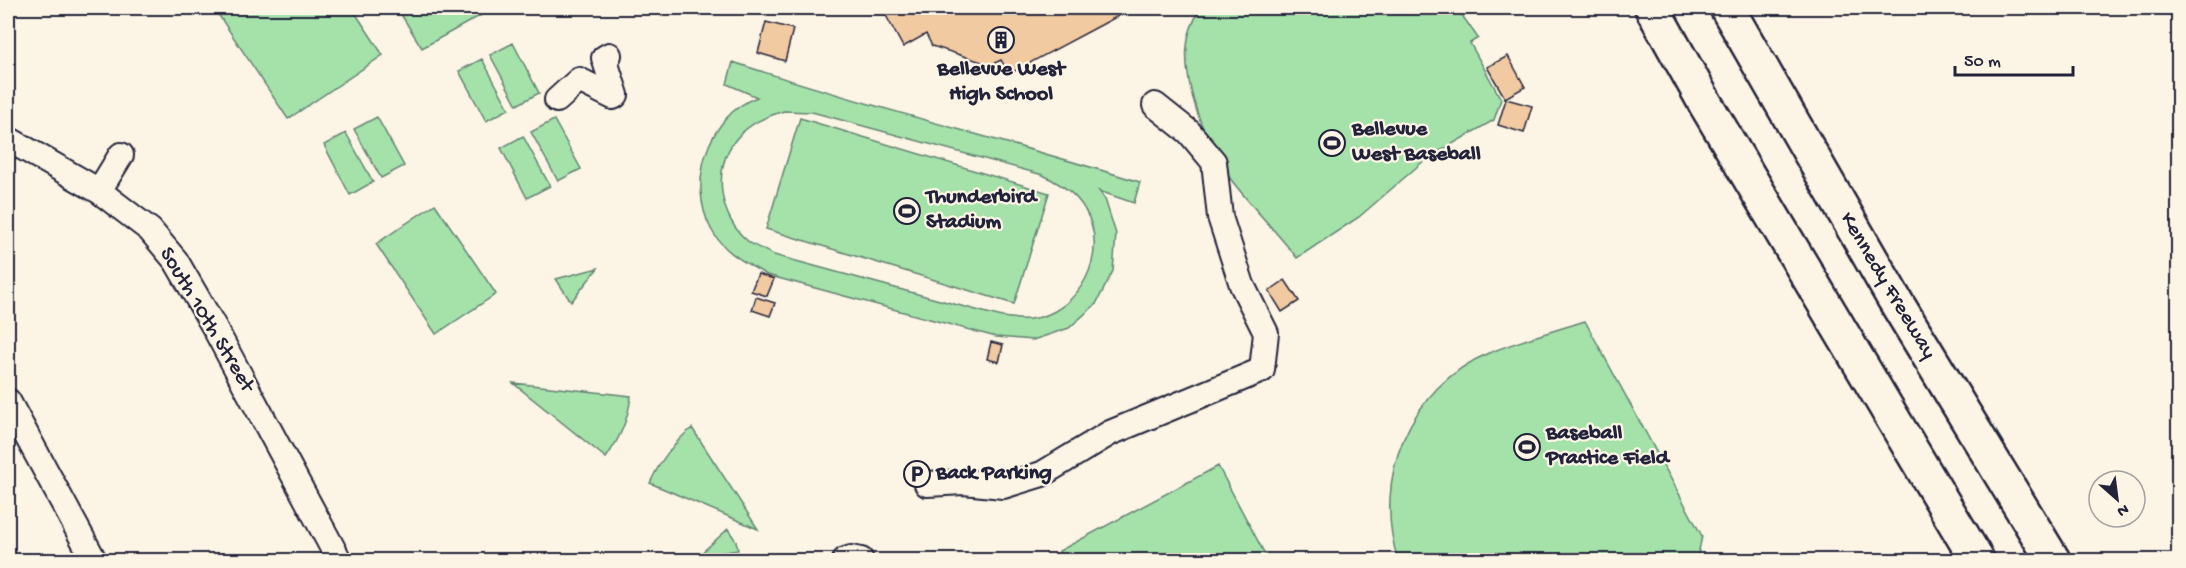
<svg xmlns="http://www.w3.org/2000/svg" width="2186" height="568" viewBox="0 0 2186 568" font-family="'Gochi Hand',sans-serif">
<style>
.garden{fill:#a4e2aa;stroke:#638272;stroke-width:1.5;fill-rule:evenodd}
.building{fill:#f2caa1;stroke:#22223b;stroke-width:1.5}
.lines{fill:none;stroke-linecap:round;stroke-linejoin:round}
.minor-casing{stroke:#22223b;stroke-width:28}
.highway-casing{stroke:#22223b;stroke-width:38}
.minor{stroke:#fcf5e5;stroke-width:24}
.highway{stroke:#fcf5e5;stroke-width:33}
.labels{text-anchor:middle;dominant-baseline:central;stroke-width:4.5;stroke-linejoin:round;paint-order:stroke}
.poi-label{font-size:22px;font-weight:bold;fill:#22223b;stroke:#fcf5e5;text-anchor:start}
.street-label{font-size:22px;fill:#22223b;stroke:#fcf5e5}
</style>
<rect width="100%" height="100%" fill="#fcf5e5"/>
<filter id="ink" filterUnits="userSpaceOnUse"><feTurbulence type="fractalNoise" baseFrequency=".0167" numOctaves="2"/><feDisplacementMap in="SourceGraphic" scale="12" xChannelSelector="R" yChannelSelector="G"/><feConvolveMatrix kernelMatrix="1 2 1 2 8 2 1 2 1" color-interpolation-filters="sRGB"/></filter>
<g filter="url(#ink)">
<path class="garden" d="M214 8H352L383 55 288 119Z
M397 8H494L422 48Z
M1201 8H1457L1478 38 1470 43 1501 99 1494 120 1426 159 1359 217 1297 258C1274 229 1248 203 1226 173 1205 143 1183 83 1187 46 1188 32 1194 19 1201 8Z
M513 43 539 93 517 105 490 55Z
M482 59 509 109 486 121 459 71Z
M733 62C867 107 1005 140 1140 182L1134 203 1099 191 1105 199 1116 234 1113 271 1096 304 1069 328 1033 340 996 337 767 275C746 263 723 252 711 229 687 183 707 116 757 97L727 84ZM784 111 812 112 1043 175C1060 184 1075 192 1085 210 1111 253 1079 314 1030 319 1021 320 1011 318 1002 317L774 255C766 251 756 247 749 242 719 219 711 167 737 138 750 123 765 117 784 111Z
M377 117 404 166 381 178 354 129Z
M800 118 1049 193 1014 304 766 229Z
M554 120 581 169 558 181 531 132Z
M346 133 373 182 350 195 324 145Z
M523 136 550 186 527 198 501 148Z
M435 204 496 294 436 334 376 244Z
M598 268 571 302 556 279Z
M1585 321 1702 536 1697 560H1398C1372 479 1409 387 1489 353 1520 340 1554 331 1585 321Z
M513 383 631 396C628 420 620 438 606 458Z
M692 428 758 529 650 483C660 461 673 443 692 428Z
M1218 466 1268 560H1064L1059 551Z
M728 529 736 541 738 550 697 557Z"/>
<path class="building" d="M882 8H1133L1009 74 1001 60 991 65 932 46 926 34 903 47Z
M766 22 793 29 785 61 758 53Z
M1508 56 1525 87 1505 98 1487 67Z
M1506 99 1532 106 1524 133 1498 125Z
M758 274 774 279 767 296 751 291Z
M1285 280 1299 301 1282 312 1269 291Z
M756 297 775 303 770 316 752 310Z
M991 342 1003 345 999 362 987 359Z"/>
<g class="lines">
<defs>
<path id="minor" d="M557 100 579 80 613 97 616 95 604 58 609 55
M8 139 99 191 150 230 176 261 213 325 339 560
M99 191 121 155
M8 401 94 560
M927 484 964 482 1003 486 1042 474 1110 433 1262 370 1266 333 1242 285 1220 217 1214 162 1189 132 1155 105
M845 560 851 558 861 560"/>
<path id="highway" d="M1652 8 1705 103 1977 560
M1727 8 1893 297 2053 560"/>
</defs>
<use href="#minor" class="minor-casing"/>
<use href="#highway" class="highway-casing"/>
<use href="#minor" class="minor"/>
<use href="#highway" class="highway"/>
</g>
</g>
<defs>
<symbol id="building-ring" viewBox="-11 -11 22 22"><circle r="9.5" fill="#fcf5e5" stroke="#22223b" stroke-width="1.5"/><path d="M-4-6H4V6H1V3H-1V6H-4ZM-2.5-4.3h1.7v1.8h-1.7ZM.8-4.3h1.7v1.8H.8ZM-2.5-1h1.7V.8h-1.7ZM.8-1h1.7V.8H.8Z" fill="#22223b"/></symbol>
<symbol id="stadium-ring" viewBox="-11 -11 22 22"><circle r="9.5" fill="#fcf5e5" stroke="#22223b" stroke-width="1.5"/><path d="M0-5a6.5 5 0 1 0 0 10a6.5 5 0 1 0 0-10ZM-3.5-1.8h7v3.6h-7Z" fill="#22223b"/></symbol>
<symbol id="parking-ring" viewBox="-11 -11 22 22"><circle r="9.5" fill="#fcf5e5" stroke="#22223b" stroke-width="1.5"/><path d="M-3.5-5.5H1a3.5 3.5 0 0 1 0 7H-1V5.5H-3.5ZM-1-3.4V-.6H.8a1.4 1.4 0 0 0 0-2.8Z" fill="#22223b"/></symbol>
</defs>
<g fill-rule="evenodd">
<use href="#building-ring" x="986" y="25" width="30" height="30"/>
<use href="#stadium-ring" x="1317" y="128" width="30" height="30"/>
<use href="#stadium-ring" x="892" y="196" width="30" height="30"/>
<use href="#stadium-ring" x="1512" y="432" width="30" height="30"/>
<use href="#parking-ring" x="902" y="459" width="30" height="30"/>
</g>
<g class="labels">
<g class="poi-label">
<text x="1001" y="70" text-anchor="middle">Bellevue West<tspan x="1001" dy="25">High School</tspan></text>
<text x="1352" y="130">Bellevue<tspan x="1352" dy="25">West Baseball</tspan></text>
<text x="926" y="198">Thunderbird<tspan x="926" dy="25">Stadium</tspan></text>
<text x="1546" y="434">Baseball<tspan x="1546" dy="25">Practice Field</tspan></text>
<text x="936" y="474">Back Parking</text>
</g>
<g class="street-label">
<text transform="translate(1887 286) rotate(59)">Kennedy Freeway</text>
<text transform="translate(206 320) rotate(59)">South 10th Street</text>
</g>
</g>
<rect width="2186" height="568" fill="none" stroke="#fcf5e5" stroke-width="30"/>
<rect x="15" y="15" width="2156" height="538" fill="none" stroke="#22223b" stroke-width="2" filter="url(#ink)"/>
<g transform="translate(2117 499) rotate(152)"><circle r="28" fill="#fcf5e5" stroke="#a5a1a1" stroke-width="1.5"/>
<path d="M0-4.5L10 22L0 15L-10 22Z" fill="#22223b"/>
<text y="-9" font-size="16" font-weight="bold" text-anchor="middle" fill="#22223b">N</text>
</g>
<path d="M1955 66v9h118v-9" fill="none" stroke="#22223b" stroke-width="3"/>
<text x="1964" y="66" font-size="18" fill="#22223b" stroke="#fcf5e5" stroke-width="4.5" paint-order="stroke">50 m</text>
</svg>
